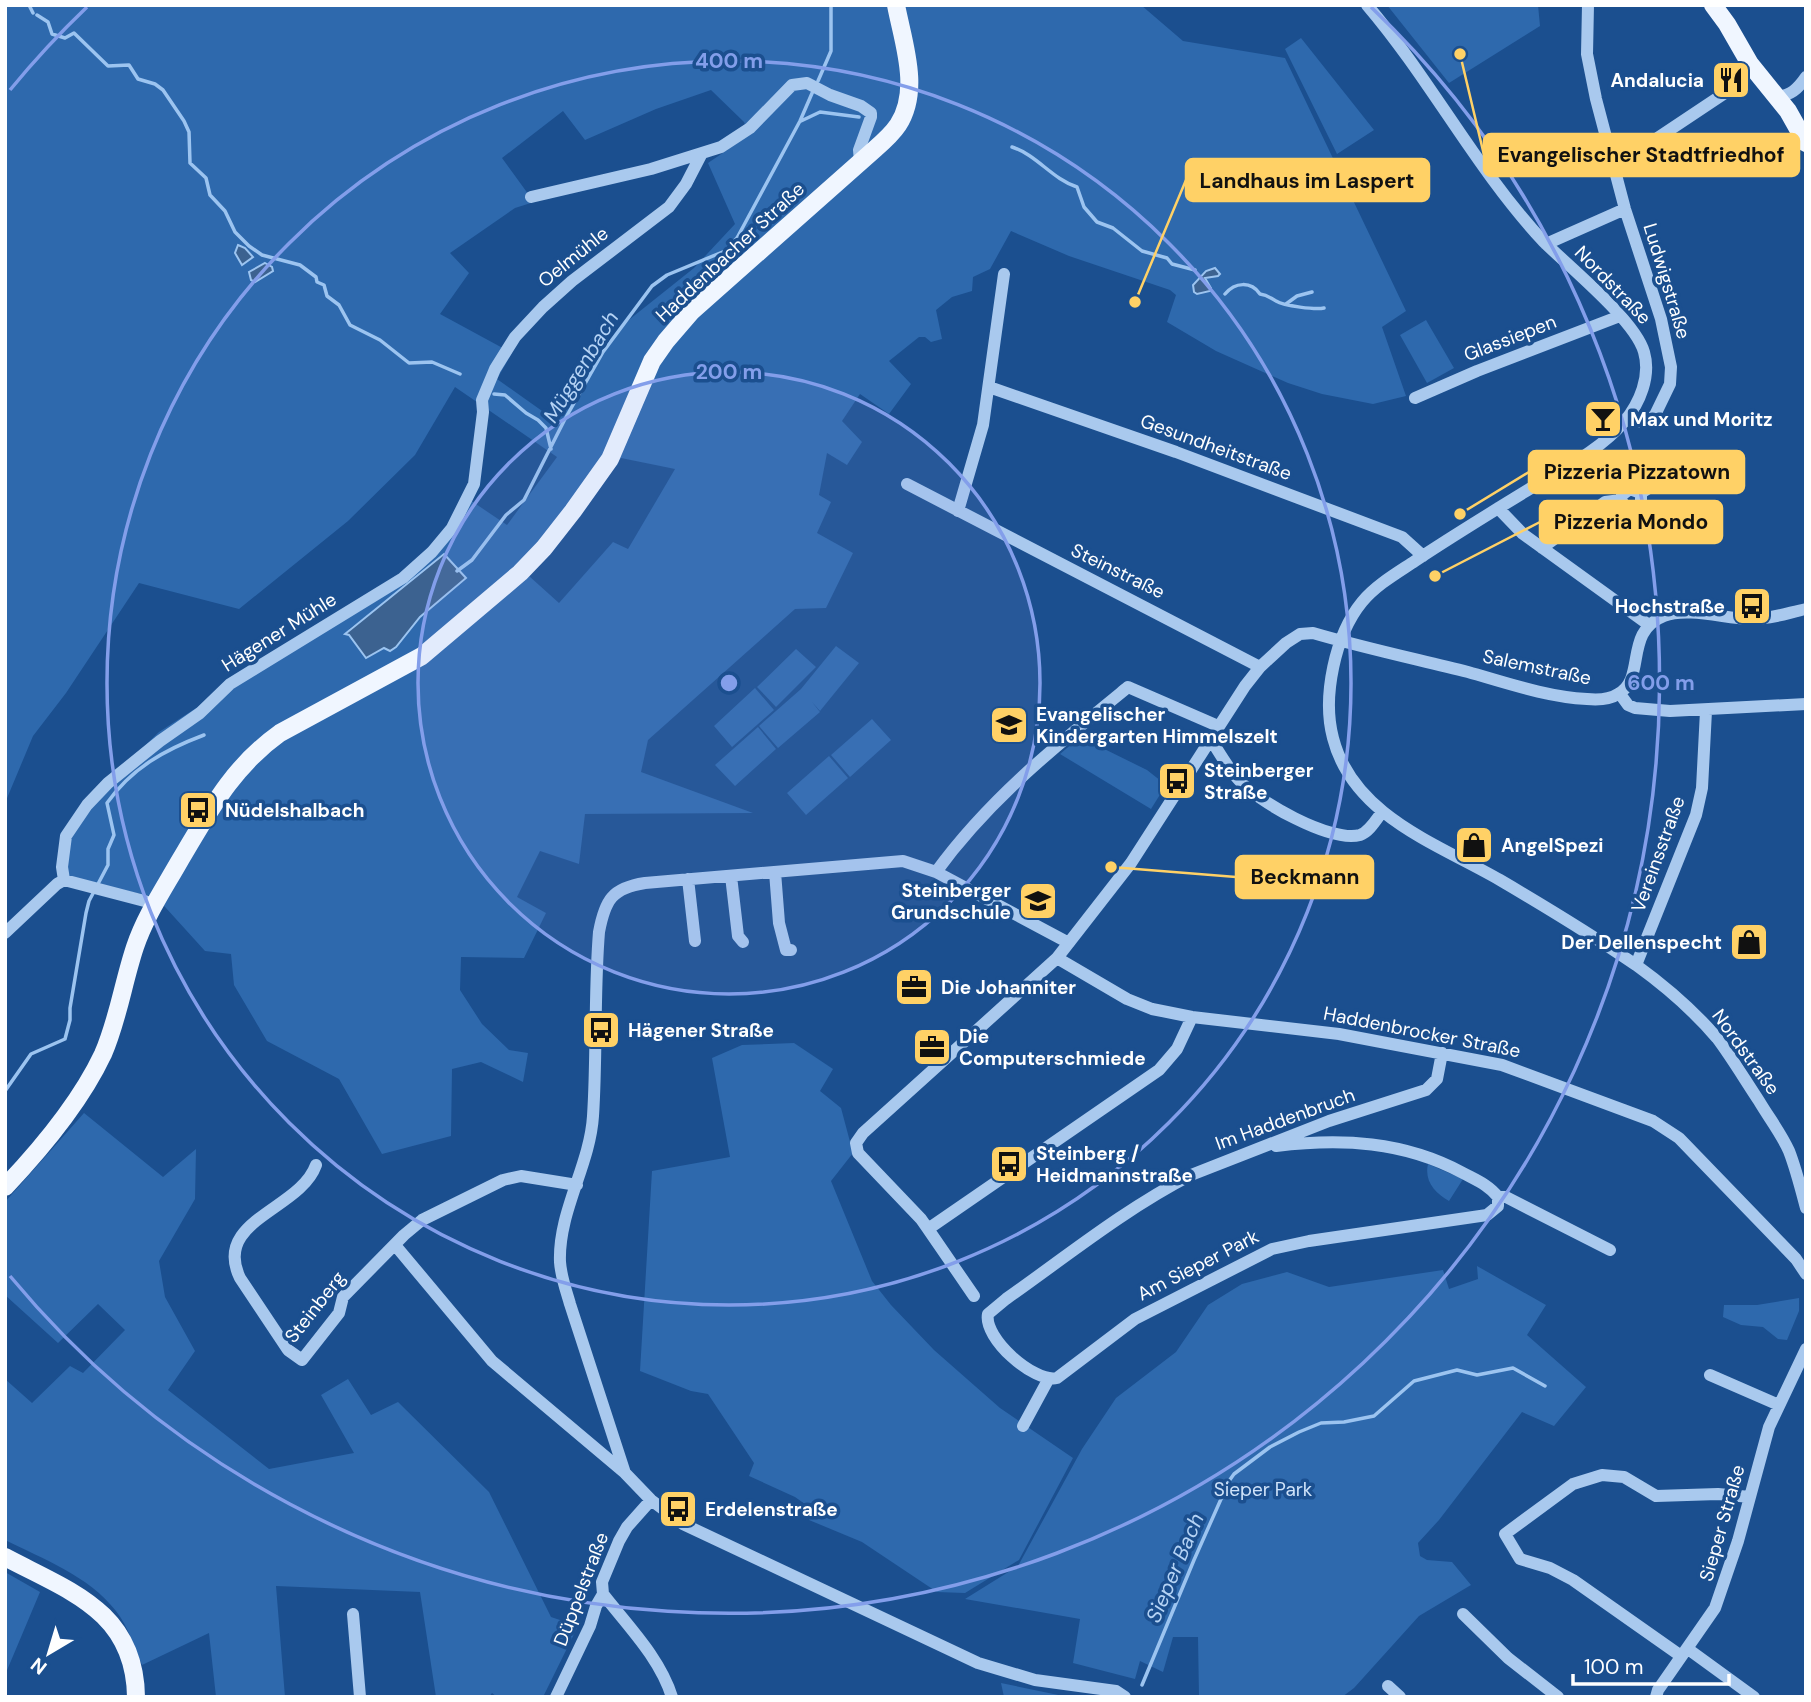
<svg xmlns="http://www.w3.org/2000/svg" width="1811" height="1702" viewBox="0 0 1811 1702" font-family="'DM Sans',sans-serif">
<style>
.green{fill:#2e69ad;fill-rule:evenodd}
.water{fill:#3c6290;stroke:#9cc4f0;stroke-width:2}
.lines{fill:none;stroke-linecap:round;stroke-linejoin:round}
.stream{stroke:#9cc4f0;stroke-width:3.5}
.minor{stroke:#a9c9ee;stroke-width:12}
.major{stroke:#f0f6ff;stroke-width:18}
.ring{fill:none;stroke:#839eea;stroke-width:3.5}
.labels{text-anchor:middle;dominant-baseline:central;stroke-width:7;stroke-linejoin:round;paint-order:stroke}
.poi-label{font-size:19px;font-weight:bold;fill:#fff;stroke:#1b4f8f;text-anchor:start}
.street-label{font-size:19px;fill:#fff;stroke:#1b4f8f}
.park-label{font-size:19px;fill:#cfe3fa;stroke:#1b4f8f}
.water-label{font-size:21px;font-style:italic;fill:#b5d3f5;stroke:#1b4f8f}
.centre{fill:#839eea;stroke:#1b4f8f;stroke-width:3.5}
.ring-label{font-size:21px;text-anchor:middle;font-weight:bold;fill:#839eea;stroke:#1b4f8f;stroke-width:7;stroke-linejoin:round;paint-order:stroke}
.leader{fill:none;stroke:#ffd166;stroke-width:2.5}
.callout-dot{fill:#ffd166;stroke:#1b4f8f;stroke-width:2.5}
.callout{fill:#ffd166;stroke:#ffd166;stroke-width:2.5}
.callout-label{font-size:21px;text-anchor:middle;font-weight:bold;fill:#111}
</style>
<rect width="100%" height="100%" fill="#1b4f8f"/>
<path class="green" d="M5 5H1141L1183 41 1285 58 1406 311 1382 327 1406 396 1373 404 1322 394 1288 383 1216 351 1167 322 1176 295 1170 290 1069 256 1011 231 990 269 973 277 972 291 952 297 936 310 942 339 931 342 925 337H919L889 361 911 384 889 414 860 394 842 421 862 442 847 465 827 453 819 495 831 502 817 533 853 553 826 608 795 609 648 740 641 772 753 813 585 814 579 864 540 851 517 897 546 913 524 958 461 957 460 990 482 1024 509 1050 528 1053 523 1082 481 1062 452 1069 451 1136 382 1154 339 1079 267 1041 234 985 231 954 205 951 156 897 65 878 70 836 100 789 159 732 408 571 470 500 507 525 557 457 455 387 415 455 348 521 239 609 139 583 66 693 33 736 5 803ZM711 90 744 122 749 135 708 163 735 224 694 268 630 319 604 349 574 375 552 418 497 379 512 353 440 314 469 273 450 253 515 208 534 202 502 158 563 111 585 140 656 109ZM621 458 675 469 628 549 613 542 559 603 529 576 595 495ZM465 579 420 617 396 647 384 648 366 657 349 634V629L409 585Z
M1387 5H1538L1540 26 1449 83Z
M1301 38 1374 130 1337 154 1285 49Z
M1426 320 1454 368 1427 383 1400 335Z
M836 646 859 663 820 711 812 702 820 712 778 748 759 726 801 689Z
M796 649 816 667 776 707 757 687Z
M755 688 774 710 732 747 714 726Z
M872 719 891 740 850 777 831 755Z
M758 727 776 749 735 786 715 765Z
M1080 737 1147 770 1166 785 1151 809 1060 754Z
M829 756 848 778 806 815 787 793Z
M794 1043 833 1069 820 1091 841 1108 853 1153 831 1181 872 1281 891 1305 934 1350 1000 1408 1073 1458 1019 1560 965 1593 937 1592 862 1542 809 1520 812 1509 795 1497 749 1476 754 1463 708 1394 691 1391 640 1371 652 1171 730 1157 712 1058 742 1045Z
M84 1113 163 1177 196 1149 195 1199 159 1261 165 1297 195 1351 168 1390 269 1469 354 1453 321 1395 348 1379 371 1415 398 1402 489 1492 551 1617 578 1626 543 1697H497L492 1693 489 1697H436L420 1592 276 1586 285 1697H216L209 1633 142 1665C134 1647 128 1626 116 1611 89 1576 43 1559 5 1540V1379L32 1403 70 1366 83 1373 125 1330 98 1304 58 1343 5 1295V1202Z
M1428 1164 1463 1179 1449 1201C1435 1193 1424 1181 1428 1164Z
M1477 1266 1546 1305 1527 1335 1586 1387 1554 1426 1522 1412 1439 1520 1418 1543 1420 1556 1427 1560 1452 1562 1471 1585 1419 1616 1354 1688 1342 1697H1199L1198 1637H1173L1163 1672 1140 1661 1135 1679 1073 1663 1080 1619 965 1599 1018 1566 1082 1449 1116 1398 1176 1352 1208 1305 1242 1284 1287 1272 1329 1287 1443 1270 1449 1289 1478 1279Z
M1799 1298V1311L1787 1340 1778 1339 1763 1327 1741 1325 1723 1317 1724 1305H1757Z
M5 1572 40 1592 5 1675Z
M1001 1683 1068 1697H1004Z"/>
<path class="water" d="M238 245 245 248 253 257 242 265 235 253Z
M265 263 272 267 273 271 255 282 251 280 249 272Z
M1215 268 1220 274 1218 276 1205 278 1211 288 1210 291 1197 294 1194 292 1193 285 1206 271Z
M444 554 466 578 420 617 396 647 390 651 384 648 366 658 349 635 345 634Z"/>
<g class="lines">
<path class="stream" d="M29 5 33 13
M37 15 48 22 52 34 65 38 74 33 108 66 129 65 138 79 155 84 163 90 184 121 189 132 190 163 206 178 210 195 225 211 235 232 249 246 262 255 300 265 316 277 317 282 324 285 327 296 339 305 350 325 380 340 409 363 432 362 460 374
M818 81 831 51V5
M801 121 820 112 859 117
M1012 147C1037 155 1052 179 1077 187L1084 207 1097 222 1113 228 1142 251 1167 258 1172 264 1195 270
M1225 294C1235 282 1251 281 1260 294 1268 295 1270 298 1276 301 1284 306 1316 310 1324 308
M1286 304 1297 296 1312 292
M494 394 505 395 526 413 538 420 546 428 551 449
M457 571 472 560 506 515 524 500 565 419 603 352 652 286 667 275 725 251 737 238 800 121 813 91
M5 1091 31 1054 65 1039 70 1020V1008L86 913 89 901 108 865V849L114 835 107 803C132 768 164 750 204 735
M1142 1685 1194 1560 1229 1481 1234 1474 1270 1447 1299 1432 1321 1423 1344 1422 1374 1416 1414 1381 1457 1370 1477 1375 1513 1368 1545 1386"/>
<path class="minor" d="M1367 5C1431 80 1476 169 1543 241 1569 267 1635 320 1644 352 1651 376 1640 403 1624 422 1601 449 1566 467 1536 485 1495 510 1454 535 1415 561 1397 573 1376 585 1362 602 1335 635 1322 697 1333 738 1353 816 1438 844 1500 880 1546 907 1592 935 1636 965 1665 986 1694 1011 1717 1038 1732 1058 1745 1080 1759 1101 1769 1118 1781 1133 1789 1151 1796 1169 1801 1189 1806 1208
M1588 5 1587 54 1596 99 1625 209 1661 319 1671 367 1670 384 1655 415 1648 421 1641 422 1628 417
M1776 97C1791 95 1797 90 1806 77
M1614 167 1734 87 1750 64
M531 197 651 169 721 147 750 128 792 85 807 83 830 95 861 106 871 113V117L859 150 860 161
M1546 244 1625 209
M989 387 1176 452 1402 537 1423 556
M1415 398 1477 371 1620 316
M907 484 1260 667
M1621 500 1626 508H1635L1641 503V493
M1498 508 1523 534 1649 625
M958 511 983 425 1004 274
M1542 548 1605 502 1621 500 1622 495 1630 489 1641 493 1684 466
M1620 694 1628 705 1635 708 1670 711 1806 704
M1210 738C1219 752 1227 767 1238 779 1256 801 1331 843 1360 835 1369 832 1376 820 1382 812
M775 872 779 923 786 950H791
M936 872C989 799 1058 744 1128 687L1218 726
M731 876 738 936 743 942
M688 879 695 941
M64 880 62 867 66 836 87 805 108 783 160 741 200 713 230 684 403 578 432 552 452 528 474 484 483 412 482 400 495 369 515 337 543 307 572 281 669 207 686 184 701 155
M5 933 57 884 64 880 156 904
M1057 958 1127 999 1152 1009 1192 1017 1339 1034 1502 1065 1653 1121 1679 1138 1796 1259 1806 1274
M1636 965 1696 815 1702 788 1706 711
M1192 1017 1177 1049 1159 1070 928 1229 921 1219 858 1153 856 1143 863 1133 1057 958 1131 863 1245 686 1260 667 1286 643 1300 634 1313 633C1364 648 1416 659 1468 672 1507 683 1547 697 1587 699 1598 700 1609 700 1618 694 1647 678 1623 632 1664 616 1686 607 1724 618 1748 619 1768 620 1787 613 1806 609
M1442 1053 1437 1079 1426 1090 1329 1121 1191 1175C1125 1209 1067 1256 1006 1299L988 1314C983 1338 1034 1383 1057 1378L1135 1319 1272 1249 1309 1241 1487 1215 1498 1206V1197
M1276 1146C1341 1138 1404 1141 1463 1173 1476 1180 1489 1185 1498 1197H1506L1610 1250
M316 1165C300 1210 212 1220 240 1278L288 1350 302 1360 339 1313 343 1297 404 1235 422 1220 503 1180 521 1176 577 1185
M928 1229 974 1296
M395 1245 492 1361 625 1473 651 1500 683 1524 978 1663 1035 1680 1116 1691 1125 1697
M1710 1375 1779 1405
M1023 1426 1048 1380
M625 1473 570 1304C566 1290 561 1277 560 1262 558 1212 590 1165 593 1116 597 1055 594 993 599 932 605 900 612 888 645 883L903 861 936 872 1069 943
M603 1594C628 1626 660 1658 672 1697
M353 1614 360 1697
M1463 1614 1508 1658 1558 1697
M1688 1649 1754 1697
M1681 1656 1573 1580 1550 1568 1520 1559 1505 1534 1573 1484 1602 1475 1624 1477 1656 1496 1718 1494 1750 1497
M1388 1686 1400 1697
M556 1697 590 1626 596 1606 603 1594 602 1582 619 1541 627 1527 651 1500
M1656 1697 1658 1690 1715 1608 1738 1541 1769 1427 1806 1349"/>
<path class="major" d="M1713 5 1727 24 1750 64 1788 111 1806 143
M5 1187C42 1148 80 1103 103 1054 118 1020 123 983 135 947 145 917 163 890 179 862 209 812 231 768 280 733L422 656 520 573 544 548 573 511 610 459 652 361 666 341 691 312 875 149C883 142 892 134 898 125 921 90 903 42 896 5
M5 1557C69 1591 135 1611 136 1697"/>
</g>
<circle cx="729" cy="683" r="311" fill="#839eea" fill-opacity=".12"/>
<g class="ring">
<circle cx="729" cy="683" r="311"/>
<circle cx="729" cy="683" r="622"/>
<path d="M10 90A932 932 0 0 1 87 7M1371 7A932 932 0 1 1 10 1276"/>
</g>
<defs>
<symbol id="restaurant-square" viewBox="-11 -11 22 22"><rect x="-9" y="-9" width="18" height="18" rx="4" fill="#ffd166" stroke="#1b4f8f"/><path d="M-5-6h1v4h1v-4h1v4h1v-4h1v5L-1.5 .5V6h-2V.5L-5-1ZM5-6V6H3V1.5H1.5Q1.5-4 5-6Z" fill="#111"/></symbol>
<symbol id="bar-square" viewBox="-11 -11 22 22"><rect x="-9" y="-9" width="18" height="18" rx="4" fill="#ffd166" stroke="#1b4f8f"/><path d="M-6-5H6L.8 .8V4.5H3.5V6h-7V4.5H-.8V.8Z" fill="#111"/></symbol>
<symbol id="bus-square" viewBox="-11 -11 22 22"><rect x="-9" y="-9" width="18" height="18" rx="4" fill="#ffd166" stroke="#1b4f8f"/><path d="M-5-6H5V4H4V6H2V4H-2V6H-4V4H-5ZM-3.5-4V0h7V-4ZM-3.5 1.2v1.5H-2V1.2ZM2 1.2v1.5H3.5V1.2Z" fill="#111"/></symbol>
<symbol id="school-square" viewBox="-11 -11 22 22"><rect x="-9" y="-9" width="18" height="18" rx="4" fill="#ffd166" stroke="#1b4f8f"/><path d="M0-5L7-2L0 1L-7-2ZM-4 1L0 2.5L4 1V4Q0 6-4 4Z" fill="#111"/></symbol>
<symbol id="shop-square" viewBox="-11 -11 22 22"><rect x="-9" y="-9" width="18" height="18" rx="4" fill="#ffd166" stroke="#1b4f8f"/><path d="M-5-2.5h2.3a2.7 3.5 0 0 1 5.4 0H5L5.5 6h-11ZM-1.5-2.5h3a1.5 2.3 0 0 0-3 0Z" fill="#111"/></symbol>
<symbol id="office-square" viewBox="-11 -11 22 22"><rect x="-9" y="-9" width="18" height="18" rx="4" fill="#ffd166" stroke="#1b4f8f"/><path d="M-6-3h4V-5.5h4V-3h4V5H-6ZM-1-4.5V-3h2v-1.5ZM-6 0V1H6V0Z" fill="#111"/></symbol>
</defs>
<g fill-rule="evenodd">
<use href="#restaurant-square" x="1709" y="58" width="44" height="44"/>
<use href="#bar-square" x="1581" y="397" width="44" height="44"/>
<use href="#bus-square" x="1730" y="584" width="44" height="44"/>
<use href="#school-square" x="987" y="703" width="44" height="44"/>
<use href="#bus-square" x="1155" y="759" width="44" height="44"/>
<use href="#bus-square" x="176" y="788" width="44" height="44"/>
<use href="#shop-square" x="1452" y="823" width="44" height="44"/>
<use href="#school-square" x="1016" y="879" width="44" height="44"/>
<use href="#shop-square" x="1727" y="920" width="44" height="44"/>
<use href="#office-square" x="892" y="965" width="44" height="44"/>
<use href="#bus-square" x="579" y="1008" width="44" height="44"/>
<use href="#office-square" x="910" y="1025" width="44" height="44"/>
<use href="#bus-square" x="987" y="1142" width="44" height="44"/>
<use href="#bus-square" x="656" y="1487" width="44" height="44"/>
</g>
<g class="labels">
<g class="poi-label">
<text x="1704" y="80" text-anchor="end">Andalucia</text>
<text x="1630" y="419">Max und Moritz</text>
<text x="1725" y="606" text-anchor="end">Hochstraße</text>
<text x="1036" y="714">Evangelischer<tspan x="1036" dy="22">Kindergarten Himmelszelt</tspan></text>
<text x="1204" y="770">Steinberger<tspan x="1204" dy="22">Straße</tspan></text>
<text x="225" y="810">Nüdelshalbach</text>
<text x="1501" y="845">AngelSpezi</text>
<text x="1011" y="890" text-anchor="end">Steinberger<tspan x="1011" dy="22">Grundschule</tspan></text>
<text x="1722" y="942" text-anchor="end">Der Dellenspecht</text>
<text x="941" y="987">Die Johanniter</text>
<text x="628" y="1030">Hägener Straße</text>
<text x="959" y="1036">Die<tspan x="959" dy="22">Computerschmiede</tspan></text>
<text x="1036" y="1153">Steinberg /<tspan x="1036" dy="22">Heidmannstraße</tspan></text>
<text x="705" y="1509">Erdelenstraße</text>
</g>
<g class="street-label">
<text transform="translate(730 252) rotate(-43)">Haddenbacher Straße</text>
<text transform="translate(573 257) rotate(-39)">Oelmühle</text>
<text transform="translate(1667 281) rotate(73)">Ludwigstraße</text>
<text transform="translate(1613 285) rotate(46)">Nordstraße</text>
<text transform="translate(1510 338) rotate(-21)">Glassiepen</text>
<text transform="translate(1216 447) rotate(20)">Gesundheitstraße</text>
<text transform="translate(1118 571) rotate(26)">Steinstraße</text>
<text transform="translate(279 632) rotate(-32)">Hägener Mühle</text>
<text transform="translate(1537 667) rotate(12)">Salemstraße</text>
<text transform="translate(1658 854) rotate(-70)">Vereinsstraße</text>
<text transform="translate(1422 1032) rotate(11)">Haddenbrocker Straße</text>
<text transform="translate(1746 1052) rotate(54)">Nordstraße</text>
<text transform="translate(1285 1119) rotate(-20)">Im Haddenbruch</text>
<text transform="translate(1198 1265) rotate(-27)">Am Sieper Park</text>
<text transform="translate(315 1307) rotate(-52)">Steinberg</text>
<text transform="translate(1722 1523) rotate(-74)">Sieper Straße</text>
<text transform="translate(581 1589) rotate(-69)">Düppelstraße</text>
</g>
<g class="park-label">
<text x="1263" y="1489">Sieper Park</text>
</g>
<g class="water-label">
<text transform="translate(581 367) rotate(-59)">Müggenbach</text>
<text transform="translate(1175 1568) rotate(-67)">Sieper Bach</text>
</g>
</g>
<circle cx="729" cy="683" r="10" class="centre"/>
<g class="ring-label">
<text x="729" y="68">400 m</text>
<text x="729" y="379">200 m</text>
<text x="1661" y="690">600 m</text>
</g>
<path class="leader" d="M1460 54L1484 155M1135 302L1186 180M1460 514L1529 472M1435 576L1540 522M1111 867L1236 877"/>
<g class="callout-dot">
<circle cx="1460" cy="54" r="7"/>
<circle cx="1135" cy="302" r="7"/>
<circle cx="1460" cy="514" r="7"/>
<circle cx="1435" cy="576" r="7"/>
<circle cx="1111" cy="867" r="7"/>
</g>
<g class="callout">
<rect x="1484" y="134" width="315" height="42" rx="7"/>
<rect x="1186" y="159" width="243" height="42" rx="7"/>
<rect x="1529" y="451" width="215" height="42" rx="7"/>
<rect x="1540" y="501" width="182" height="42" rx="7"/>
<rect x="1236" y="856" width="137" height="42" rx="7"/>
</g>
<g class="callout-label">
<text x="1641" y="162">Evangelischer Stadtfriedhof</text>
<text x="1307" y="188">Landhaus im Laspert</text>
<text x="1637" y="479">Pizzeria Pizzatown</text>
<text x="1631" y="529">Pizzeria Mondo</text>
<text x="1305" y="884">Beckmann</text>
</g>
<rect width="1811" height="1702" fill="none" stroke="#ffffff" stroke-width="14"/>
<g transform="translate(49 1653) rotate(218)" stroke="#1b4f8f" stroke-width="5" paint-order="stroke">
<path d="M0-5L12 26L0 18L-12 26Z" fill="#ffffff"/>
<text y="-10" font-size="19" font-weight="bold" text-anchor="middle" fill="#ffffff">N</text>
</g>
<path d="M1573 1674v10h156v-10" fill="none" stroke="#ffffff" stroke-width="3.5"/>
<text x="1584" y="1674" font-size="21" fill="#ffffff" stroke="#1b4f8f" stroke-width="5" paint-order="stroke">100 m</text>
</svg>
